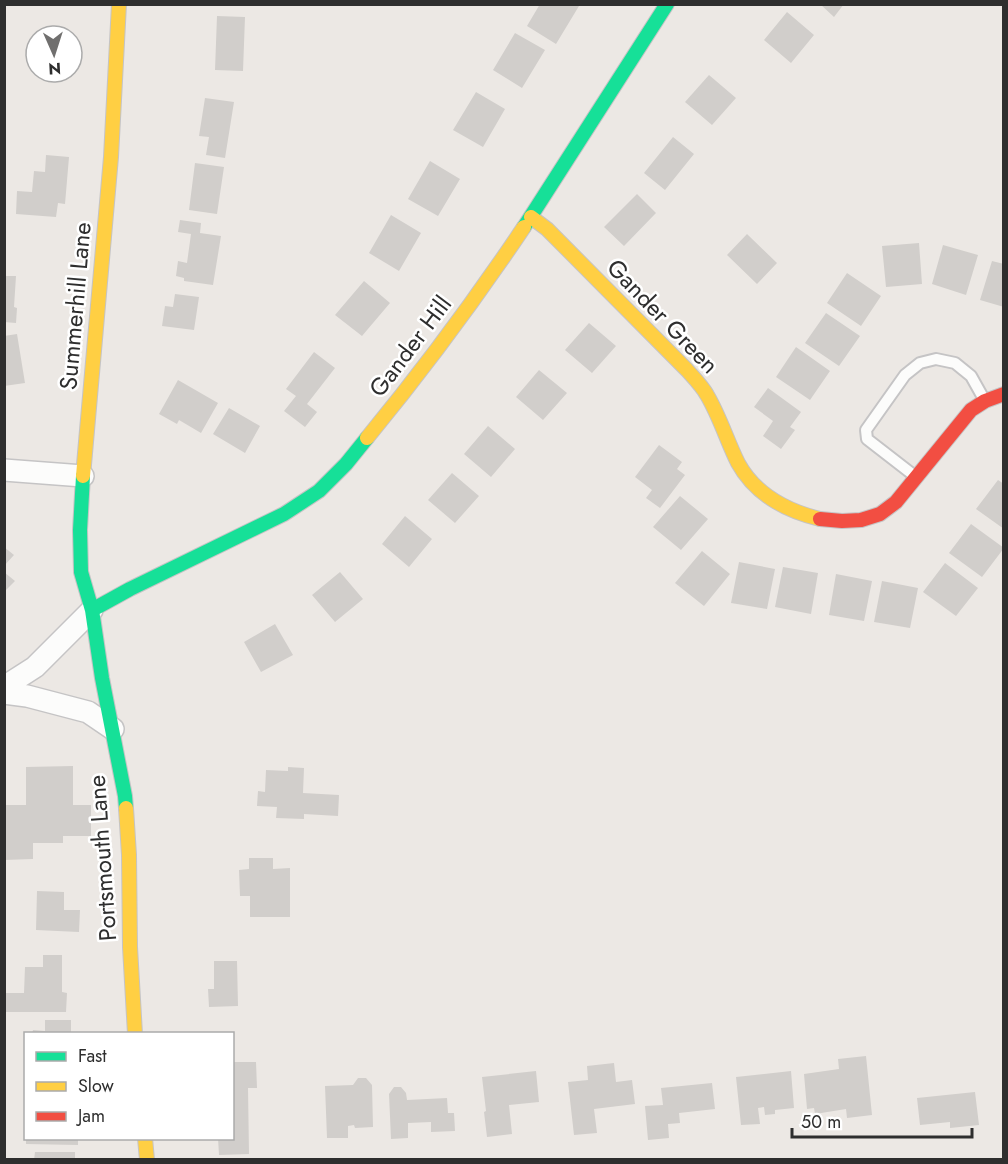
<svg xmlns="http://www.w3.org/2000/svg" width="1008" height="1164" viewBox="0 0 1008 1164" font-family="Jost,sans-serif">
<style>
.building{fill:#d1cecb}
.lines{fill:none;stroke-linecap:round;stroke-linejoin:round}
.lane-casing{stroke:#c5c4c5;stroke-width:14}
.street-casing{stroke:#c5c4c5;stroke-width:24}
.fast-casing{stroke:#c5c4c5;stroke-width:16}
.slow-casing{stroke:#c5c4c5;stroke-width:16}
.jam-casing{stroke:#c5c4c5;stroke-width:16}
.lane{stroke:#fcfcfb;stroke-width:10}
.street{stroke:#fcfcfb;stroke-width:21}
.fast{stroke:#16e098;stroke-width:14}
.slow{stroke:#ffcf43;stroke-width:14}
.jam{stroke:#f24e42;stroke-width:14}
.labels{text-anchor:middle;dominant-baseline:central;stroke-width:5;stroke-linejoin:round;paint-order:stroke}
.street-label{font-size:24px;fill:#2e2e2e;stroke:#fff}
</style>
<rect width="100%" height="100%" fill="#ece8e4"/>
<path class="building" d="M540 4H576L579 6 556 44 527 26Z
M820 4H844L834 17Z
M787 12 814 35 791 63 764 40Z
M217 16 245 17 243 71 215 70Z
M515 33 545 50 522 88 493 70Z
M709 75 736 98 712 125 685 102Z
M476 92 505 109 483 147 453 130Z
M205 98 234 102 225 158 206 155 209 137 199 136Z
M673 137 694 154 665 190 644 173Z
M46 155 69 157 65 204 58 203 56 217 16 214 17 191 32 192 34 171 45 172Z
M430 161 460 179 438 216 408 199Z
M195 163 224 167 217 214 189 210Z
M637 194 656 213 624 246 604 227Z
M391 215 421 233 399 271 369 253Z
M180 220 201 223 200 233 221 236 213 285 184 281V278L176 276 178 261 187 263 191 234 178 232Z
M747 234 777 263 757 284 727 255Z
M919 243 922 284 886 287 882 246Z
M943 245 978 255 966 295 932 284Z
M992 261 1004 264V307L980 300Z
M847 273 881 296 861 326 827 303Z
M4 276H16L14 307 17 308 16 323 4 322Z
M364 281 390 303 362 336 335 315Z
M175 294 199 297 194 330 162 326 165 306 173 307Z
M826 313 860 336 839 366 805 343Z
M589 323 616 346 592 373 565 350Z
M17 334 25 383 4 386V336Z
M796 347 830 371 810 400 776 377Z
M314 352 335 368 307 404 317 412 305 427 284 411 296 396 286 389Z
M539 370 567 393 543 420 516 397Z
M178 380 218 403 201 433 179 420 177 424 159 414Z
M768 388 801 412 790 427 795 430 781 449 763 436 773 421 754 407Z
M229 408 260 426 245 453 213 434Z
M488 426 515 449 491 477 464 454Z
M659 445 682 462 677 469 685 475 660 508 646 498 652 490 635 477Z
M452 473 479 496 455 523 428 500Z
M998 480 1004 484V529L976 509Z
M680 496 708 519 681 550 653 527Z
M405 516 432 539 409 567 382 544Z
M971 524 1004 548 982 577 949 553Z
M4 547 14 555 4 566Z
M702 551 730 574 704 606 675 583Z
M739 562 775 569 767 609 731 603Z
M945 563 978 588 956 616 923 592Z
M783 567 818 573 811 614 775 607Z
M4 572 15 581 4 592Z
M340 572 363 599 335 622 312 595Z
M836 574 872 581 864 621 829 615Z
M882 581 918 588 910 628 874 622Z
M275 624 293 655 261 672 244 642Z
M73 766V805H91V836H63V843H33V859L4 860V805H26V767Z
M288 767 304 768 303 793 339 795 338 816 304 814V819L276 818 277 807 257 806 258 791 265 792 266 770 288 771Z
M249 858H273V869L290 868V917H250V896H240L239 870 249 869Z
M37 891 64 892V910H80L79 932 36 930Z
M43 955H62V992L67 993 66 1012H4V993H24L25 967H43Z
M214 961H237L238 1006 209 1007 208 989H214Z
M45 1020H71V1034H32L33 1030 45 1031Z
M866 1056 872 1115 847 1118 846 1109 815 1114 814 1108 807 1109 804 1074 839 1069 838 1059Z
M232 1062H256L257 1088H248L249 1154 219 1155 218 1138H232Z
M614 1063 616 1082 632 1080 635 1104 594 1109 597 1133 574 1135 568 1082 588 1080 587 1066Z
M536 1071 539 1102 509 1105 512 1134 487 1137 484 1112 486 1111 482 1077Z
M791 1071 794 1108 775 1110V1114L765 1115 764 1107 758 1108 760 1124 741 1125 736 1077Z
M358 1078H366L372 1085 373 1127 355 1128 354 1125 348 1126V1138H327L325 1086 353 1085Z
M712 1083 715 1109 679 1113 680 1123 668 1124 669 1138 648 1140 645 1106 663 1105 661 1088Z
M394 1087H401L406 1093 407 1100 447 1098 448 1113H454L455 1131 431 1132V1122L408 1123V1138L391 1139 389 1094Z
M975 1092 979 1125 950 1128V1122L920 1125 917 1098Z
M26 1138H78V1145L26 1144Z
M35 1152H75V1160H34Z"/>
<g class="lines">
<defs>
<path id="lane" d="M916 477 867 439 866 430 905 375 920 363 936 359 955 363 971 376 985 401"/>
<path id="street" d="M4 470 83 476
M4 687 35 667 92 610
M4 693 27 696 88 712 113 729"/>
<path id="fast" d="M524 227 667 4
M83 476 80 530 81 572 92 610 102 678 125 796 126 808
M92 610 130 589 284 514 319 491 346 464 367 438"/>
<path id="slow" d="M531 217 547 229 687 370C694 378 702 386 707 395 720 417 727 441 738 463 755 494 787 511 820 519
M367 438C423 370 475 300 524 227
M83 476 111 157 119 4
M126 808 129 855 130 947 135 1034
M145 1138 147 1160"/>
<path id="jam" d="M820 519 842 521 861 520 880 514 896 502 971 410 985 401 1004 394"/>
</defs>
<use href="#lane" class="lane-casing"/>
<use href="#street" class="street-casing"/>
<use href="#fast" class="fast-casing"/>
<use href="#slow" class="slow-casing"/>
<use href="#jam" class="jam-casing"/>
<use href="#lane" class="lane"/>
<use href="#street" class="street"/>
<use href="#fast" class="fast"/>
<use href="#slow" class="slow"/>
<use href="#jam" class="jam"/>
</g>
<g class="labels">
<g class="street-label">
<text transform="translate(75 306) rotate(-85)">Summerhill Lane</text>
<text transform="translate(663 316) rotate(46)">Gander Green</text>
<text transform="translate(410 346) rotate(-53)">Gander Hill</text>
<text transform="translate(102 858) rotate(-94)">Portsmouth Lane</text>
</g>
</g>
<rect width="1008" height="1164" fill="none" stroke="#2e2e2e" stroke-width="12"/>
<rect x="24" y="1032" width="210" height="108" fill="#ffffff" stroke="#ababab" stroke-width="1.5"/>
<rect x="36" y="1052" width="30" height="9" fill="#16e098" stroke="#ababab" stroke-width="1.5"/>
<text x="78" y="1062" font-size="18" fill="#2e2e2e">Fast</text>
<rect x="36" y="1082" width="30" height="9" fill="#ffcf43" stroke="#ababab" stroke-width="1.5"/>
<text x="78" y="1092" font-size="18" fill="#2e2e2e">Slow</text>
<rect x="36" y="1112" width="30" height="9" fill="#f24e42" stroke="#ababab" stroke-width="1.5"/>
<text x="78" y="1122" font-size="18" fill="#2e2e2e">Jam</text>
<g transform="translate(54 54) rotate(177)"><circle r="28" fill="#ffffff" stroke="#ababab" stroke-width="1.5"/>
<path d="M0-4.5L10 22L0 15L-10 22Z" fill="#706f6e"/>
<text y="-9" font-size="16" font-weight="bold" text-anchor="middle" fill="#2e2e2e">N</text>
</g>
<path d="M792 1128v9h180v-9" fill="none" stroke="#2e2e2e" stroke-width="3"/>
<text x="801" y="1128" font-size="18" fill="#2e2e2e" stroke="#ffffff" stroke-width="4.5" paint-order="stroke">50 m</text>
</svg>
